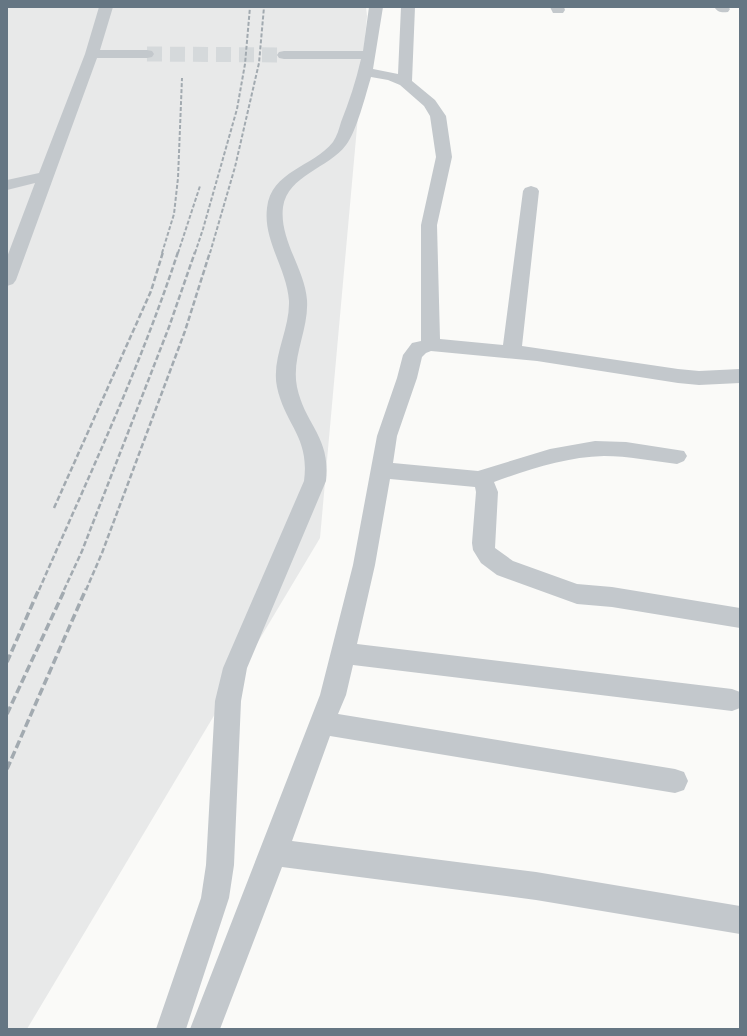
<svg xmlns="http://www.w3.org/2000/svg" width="747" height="1036" viewBox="0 0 747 1036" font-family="Overpass,sans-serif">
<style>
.built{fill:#e8e9e9}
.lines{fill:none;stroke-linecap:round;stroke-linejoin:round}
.minor-tunnel{stroke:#d5d9db;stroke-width:15;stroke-dasharray:15 8;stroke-linecap:butt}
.minor{fill:#c3c8cc;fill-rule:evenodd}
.rail-far2{stroke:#a2aab0;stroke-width:2;stroke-dasharray:4 2;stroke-linecap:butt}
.rail-far1{stroke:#a2aab0;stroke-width:2.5;stroke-dasharray:5.5 2.5;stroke-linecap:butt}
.rail{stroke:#a2aab0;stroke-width:3.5;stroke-dasharray:8 3.5;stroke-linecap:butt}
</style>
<rect width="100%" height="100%" fill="#fafaf8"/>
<path class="built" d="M7 7H366L367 16 320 538 27 1029H7Z"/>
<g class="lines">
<path class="minor-tunnel" d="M147 54 284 55"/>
<path class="minor" d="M99 7H113L100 50H147L152 51 154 54 152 57 147 58H97L16 280 13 284 7 286V257L35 183 7 190V180L39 173 85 54Z
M369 7H383L373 69 398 74 401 7H415L412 81 435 100 446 116 452 157 437 225 440 339 503 345 523 191 525 188 531 186 537 188 539 191 522 346 678 369 699 371 740 369V383L699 385 678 383 537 361 431 351 426 353 422 357 417 378 397 436 393 463 478 471 550 449 595 441 626 442 684 451 687 456 684 461 677 464C653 461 628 456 604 456 566 457 530 469 494 482L498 492 495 548 513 561 577 584 612 587 740 608V628L612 607 577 604 497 575 481 563 473 550 472 543 476 492 475 487 390 479 375 565 357 644 732 689 740 692V708L732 711 353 665 346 695 338 714 675 769 684 772 688 781 684 790 675 793 330 736 292 841 536 872 740 906V934L536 900 282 867 220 1029H190L320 695 353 565 377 436 397 378 403 355 412 343 421 341V225L436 157 430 116 424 106 400 85 388 80 371 77C366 94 356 133 346 145 329 168 288 175 283 207 279 240 305 269 307 300 309 330 291 357 297 387 305 425 331 437 326 481L247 668 241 701 234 865 229 898 186 1029H156L201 898 206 865 215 701 223 668 304 481C310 437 285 425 277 387 271 358 290 330 289 301 287 269 263 241 267 208 271 171 313 167 333 142 337 136 339 129 341 122 349 102 356 81 361 59H284L279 58 277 55 279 52 284 51H363Z
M550 7H564L565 10 563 13H553Z
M714 7H728L730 9 728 12C721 13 718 12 714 7Z"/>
<path class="rail-far2" d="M162 253 174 214 178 178 182 78
M178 253 200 186
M195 253 203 229 237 109 245 64 250 7
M210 253 235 167 259 63 264 7"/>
<path class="rail-far1" d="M54 508 151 291 163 252
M39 590C88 478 140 368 178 252
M64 590 82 551 169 327 195 252
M86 590 102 553 185 331 210 252"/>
<path class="rail" d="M7 662 39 589
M7 714 65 589
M7 769 86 589"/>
</g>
<rect width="747" height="1036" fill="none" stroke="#657683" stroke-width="16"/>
</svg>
